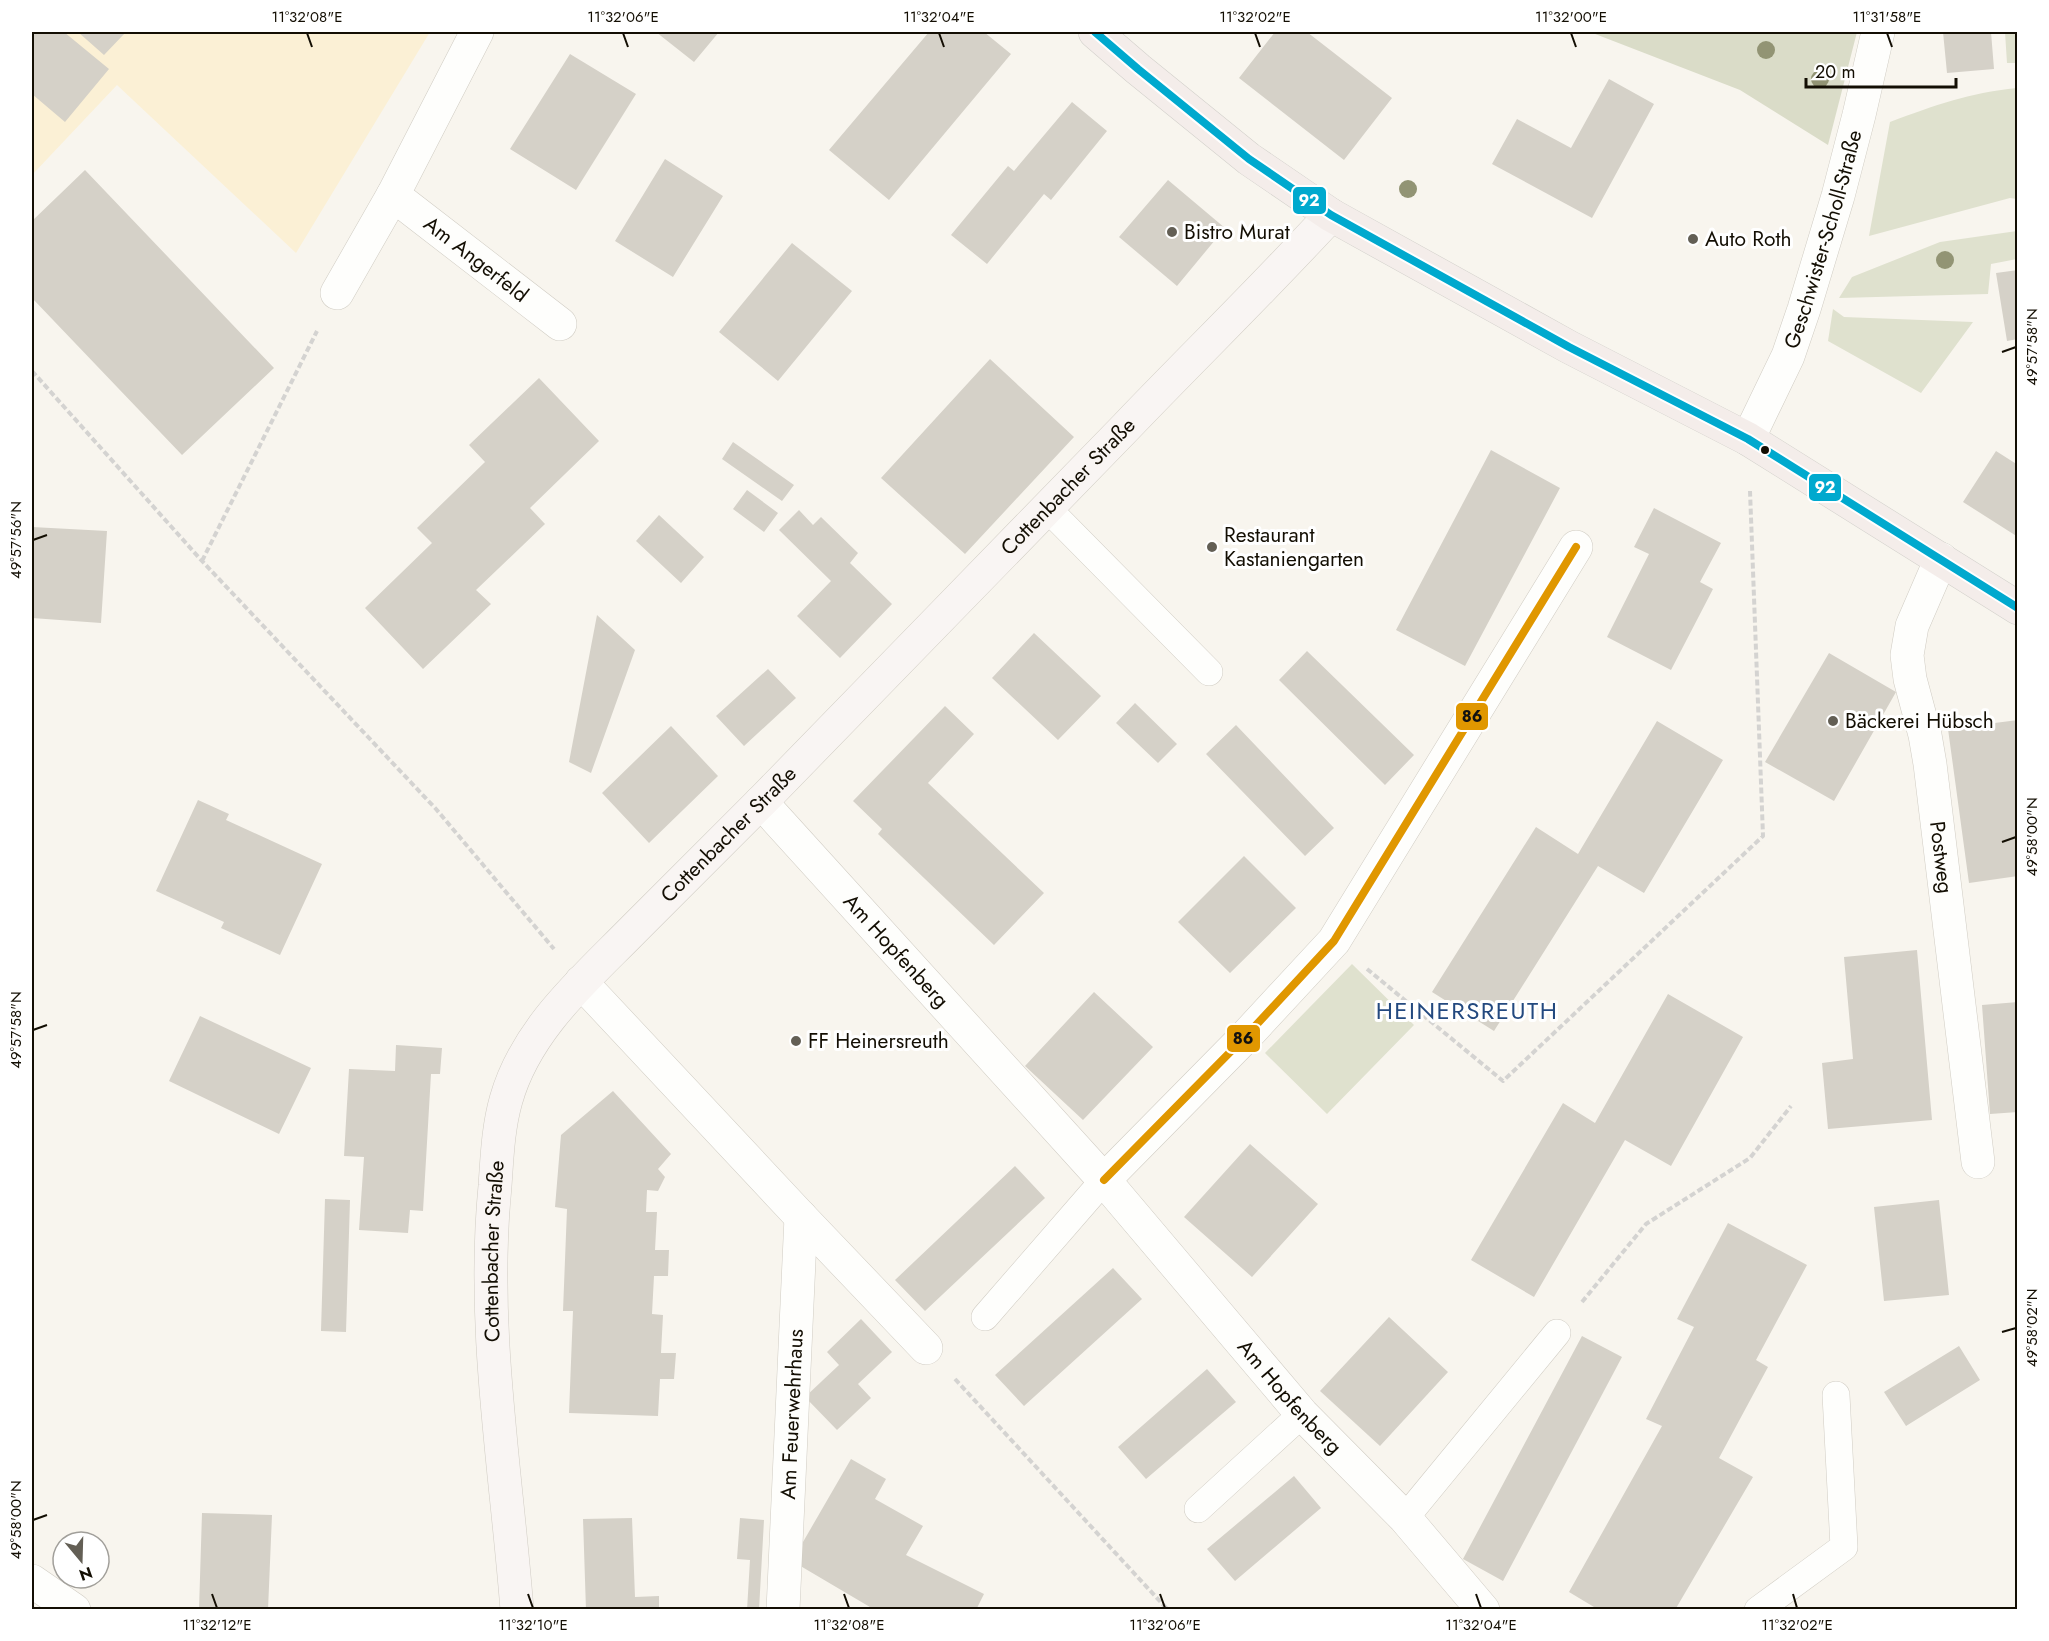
<svg xmlns="http://www.w3.org/2000/svg" width="2049" height="1641" viewBox="0 0 2049 1641" font-family="Jost,sans-serif">
<style>
.built{fill:#fbf0d5}
.green{fill:#dfe1ce}
.forest{fill:#dadcc8}
.building{fill:#d5d1c8}
.lines{fill:none;stroke-linecap:round;stroke-linejoin:round}
.lane-casing{stroke:#d0ccc3;stroke-width:28}
.street-casing{stroke:#d0ccc3;stroke-width:34}
.secondary-casing{stroke:#d0ccc3;stroke-width:34}
.primary-casing{stroke:#d2d0cb;stroke-width:34}
.path{stroke:#d4d3d1;stroke-width:4;stroke-dasharray:6 3;stroke-linecap:butt}
.lane{stroke:#fefefc;stroke-width:27}
.street{stroke:#fefefc;stroke-width:33}
.secondary{stroke:#f9f5f3;stroke-width:33}
.primary{stroke:#f4edea;stroke-width:33}
.bus-1-casing{stroke:#fff;stroke-width:12}
.bus-2-casing{stroke:#fff;stroke-width:12}
.bus-1{stroke:#00a9ce;stroke-width:8}
.bus-2{stroke:#e09700;stroke-width:8}
.tree{fill:#929474}
.ticks{fill:none;stroke:#130e03;stroke-width:2}
.poi-dot{fill:#635f55;stroke:#fff;stroke-width:2}
.bus-dot{fill:#130e03;stroke:#fff;stroke-width:2}
.labels{text-anchor:middle;dominant-baseline:central;stroke-width:6;stroke-linejoin:round;paint-order:stroke}
.poi-label{font-size:21px;fill:#130e03;stroke:#fff;text-anchor:start}
.street-label{font-size:21px;fill:#130e03;stroke:#fff}
.quarter-label{font-size:24px;letter-spacing:1.5px;fill:#23497f;stroke:#fff}
.line-badge{stroke:#fff;stroke-width:2}
.badge-label{font-size:16px;text-anchor:middle;font-weight:bold;fill:#fff}
.pale-badge-label{font-size:16px;text-anchor:middle;font-weight:bold;fill:#111}
.neatline{fill:none;stroke:#130e03;stroke-width:2}
.ticks-label{font-size:15px;text-anchor:middle;fill:#130e03}
</style>
<rect width="100%" height="100%" fill="#f8f5ee"/>
<path class="built" d="M32 32H430L296 253 117 85 32 175Z"/>
<path class="green" d="M2005 32H2017V63H2007Z
M2017 88V199L2010 198 1869 236 1890 122C1936 105 1968 93 2017 88Z
M2017 231V259L1991 264 1988 294 1839 298 1852 277 1940 242Z
M1833 309 1844 317 1973 322 1921 393 1828 341Z
M1352 964 1414 1025 1327 1114 1265 1053Z"/>
<path class="forest" d="M1590 32H1857L1828 145 1740 90Z"/>
<path class="building" d="M32 32H64L109 69 65 122 32 94Z
M78 32H126L104 55Z
M656 32H719L694 62Z
M929 32H984L1011 54 889 200 829 150Z
M1275 32H1307L1392 98 1344 160 1239 78Z
M1943 32H1991L1994 69 1947 73Z
M570 54 636 94 576 190 510 149Z
M1609 79 1654 104 1592 218 1492 164 1517 119 1571 148Z
M1072 102 1107 131 1051 200 1044 194 987 264 951 235 1008 166 1014 171Z
M665 159 723 196 673 277 615 241Z
M85 170 274 368 182 455 32 298V221Z
M1168 180 1225 228 1177 286 1119 237Z
M792 243 852 291 778 381 719 332Z
M2018 270V339L2007 341 1996 273Z
M990 359 1074 437 965 554 881 478Z
M539 378 599 441 530 508 545 524 476 590 491 604 423 669 365 608 432 543 417 528 485 462 469 445Z
M733 442 794 485 782 501 722 459Z
M1491 450 1560 488 1465 666 1396 630Z
M1996 451 2018 465V537L1963 502Z
M747 490 778 513 764 532 733 509Z
M1654 508 1721 543 1700 582 1713 589 1671 670 1607 637 1649 554 1634 547Z
M799 510 813 525 821 517 858 553 850 563 892 604 840 658 797 616 831 581 779 530Z
M659 515 704 557 681 583 636 541Z
M32 527 107 531 101 623 32 618Z
M597 615 635 650 591 773 569 762Z
M1034 633 1101 696 1058 740 992 678Z
M1307 651 1414 755 1385 785 1279 680Z
M1829 653 1896 692 1834 801 1765 762Z
M768 669 796 698 744 746 716 716Z
M1135 703 1177 744 1158 763 1116 723Z
M945 706 974 734 928 783 1044 893 994 945 878 834 882 829 853 801Z
M2018 720V876L1969 883 1948 729Z
M1657 721 1723 760 1644 893 1598 866 1494 1031 1432 992 1536 827 1578 854Z
M1236 725 1334 828 1305 856 1206 754Z
M671 726 718 776 649 843 602 793Z
M198 800 229 814 226 820 322 864 280 955 221 928 224 922 156 891Z
M1244 856 1296 908 1230 973 1178 922Z
M1917 950 1932 1120 1828 1129 1822 1063 1853 1059 1844 957Z
M1094 992 1153 1047 1083 1120 1025 1066Z
M1668 994 1743 1037 1671 1166 1625 1140 1534 1297 1471 1260 1563 1103 1595 1123Z
M2018 1002V1112L1990 1114 1982 1005Z
M200 1016 311 1068 279 1134 169 1081Z
M396 1045 442 1048 440 1074H431L423 1211 410 1210 408 1233 359 1230 364 1157 344 1156 349 1069 395 1071Z
M613 1091 671 1154 658 1169 665 1177 658 1191 647 1190 646 1212H657L655 1250H669L668 1276H654L652 1314 663 1315 661 1353H676L674 1379H660L658 1416 569 1413 573 1311H563L567 1209 555 1207 561 1135Z
M1250 1144 1318 1204 1252 1277 1184 1217Z
M1015 1166 1045 1198 925 1311 895 1280Z
M325 1199 350 1200 346 1332 321 1331Z
M1939 1200 1949 1295 1884 1301 1874 1207Z
M1728 1223 1807 1265 1756 1360 1768 1367 1719 1458 1753 1477 1675 1610H1599L1569 1592 1662 1426 1646 1419 1694 1327 1677 1319Z
M1113 1268 1142 1299 1024 1406 995 1375Z
M1389 1317 1448 1372 1380 1446 1320 1391Z
M861 1319 892 1352 858 1384 871 1398 837 1430 805 1397 839 1365 827 1352Z
M1582 1336 1622 1357 1503 1581 1463 1559Z
M1959 1346 1980 1380 1906 1426 1884 1392Z
M1207 1369 1236 1402 1146 1479 1118 1447Z
M851 1459 886 1479 875 1499 923 1526 906 1555 984 1594 976 1610H875L792 1561Z
M1294 1476 1321 1508 1235 1581 1207 1549Z
M202 1513 272 1515 268 1610H199Z
M632 1518 635 1597 659 1596V1610H586L583 1519Z
M740 1518 764 1520 759 1610H747L750 1560 737 1559Z"/>
<g class="lines">
<defs>
<path id="lane" d="M1047 508 1209 672
M985 1317 1104 1180
M1198 1509 1302 1414
M1405 1518 1557 1333
M1758 1610 1844 1547 1836 1395"/>
<g id="street">
<path id="s1" d="M393 195 560 324"/>
<path d="M337 293 393 195 477 32"/>
<path id="s2" d="M1748 439 1788 356 1804 309 1838 196 1859 115 1878 32"/>
<path id="s3" d="M1941 559 1912 626 1907 655 1910 679 1925 735 1930 764 1978 1162"/>
<path id="s4" d="M761 802 1104 1180 1302 1414 1405 1518 1483 1610"/>
<path d="M581 982 801 1217 926 1348"/>
<path d="M1104 1180 1245 1037 1334 941 1576 547"/>
<path d="M32 1581 74 1610"/>
<path id="s5" d="M783 1610 801 1217"/>
</g>
<g id="secondary">
<path id="s6" d="M517 1610C506 1468 481 1328 495 1186 497 1158 498 1128 506 1100 526 1029 584 980 634 929 677 886 720 843 763 800 884 676 1005 551 1126 427 1194 356 1264 288 1331 215"/>
</g>
<path id="primary" d="M1095 32 1138 69 1249 159 1331 215 1569 347 1748 439 2018 608"/>
</defs>
<use href="#lane" class="lane-casing"/>
<use href="#street" class="street-casing"/>
<use href="#secondary" class="secondary-casing"/>
<use href="#primary" class="primary-casing"/>
<path class="path" d="M32 371 202 561 436 809 554 949
M202 561 317 331
M1367 969 1503 1081 1763 836 1750 491
M1582 1302 1646 1224 1750 1158 1791 1106
M955 1379 1168 1610"/>
<use href="#lane" class="lane"/>
<use href="#street" class="street"/>
<use href="#secondary" class="secondary"/>
<use href="#primary" class="primary"/>
<defs>
<path id="bus-1" d="M1095 32 1138 69 1249 159 1331 215 1569 347 1748 439 2018 608"/>
<path id="bus-2" d="M1104 1180 1245 1037 1334 941 1576 547"/>
</defs>
<use href="#bus-1" class="bus-1-casing"/>
<use href="#bus-2" class="bus-2-casing"/>
<use href="#bus-1" class="bus-1"/>
<use href="#bus-2" class="bus-2"/>
</g>
<g class="tree">
<circle cx="1766" cy="50" r="9"/>
<circle cx="1820" cy="79" r="9"/>
<circle cx="1408" cy="189" r="9"/>
<circle cx="1945" cy="260" r="9"/>
</g>
<path class="ticks" d="M307 33 312 47M623 33 628 47M939 33 944 47M1255 33 1260 47M1571 33 1576 47M1887 33 1892 47M2002 352 2016 347M33 540 47 535M2002 842 2016 837M33 1030 47 1025M2002 1332 2016 1328M33 1520 47 1515M212 1594 217 1608M528 1594 533 1608M844 1594 849 1608M1160 1594 1165 1608M1476 1594 1481 1608M1793 1594 1797 1608"/>
<g class="poi-dot">
<circle cx="1172" cy="232" r="6"/>
<circle cx="1693" cy="239" r="6"/>
<circle cx="1212" cy="547" r="6"/>
<circle cx="1833" cy="721" r="6"/>
<circle cx="796" cy="1041" r="6"/>
</g>
<circle class="bus-dot" cx="1765" cy="450" r="5"/>
<g class="labels">
<g class="poi-label">
<text x="1184" y="232">Bistro Murat</text>
<text x="1705" y="239">Auto Roth</text>
<text x="1224" y="535">Restaurant<tspan x="1224" dy="24">Kastaniengarten</tspan></text>
<text x="1845" y="721">Bäckerei Hübsch</text>
<text x="808" y="1041">FF Heinersreuth</text>
</g>
<g class="street-label">
<text stroke="none"><textPath href="#s2" startOffset="214">Geschwister-Scholl-Straße</textPath></text>
<text stroke="none"><textPath href="#s1" startOffset="105">Am Angerfeld</textPath></text>
<text stroke="none"><textPath href="#s6" startOffset="1348">Cottenbacher Straße</textPath></text>
<text stroke="none"><textPath href="#s6" startOffset="862">Cottenbacher Straße</textPath></text>
<text stroke="none"><textPath href="#s3" startOffset="308">Postweg</textPath></text>
<text stroke="none"><textPath href="#s4" startOffset="201">Am Hopfenberg</textPath></text>
<text stroke="none"><textPath href="#s6" startOffset="360">Cottenbacher Straße</textPath></text>
<text stroke="none"><textPath href="#s4" startOffset="796">Am Hopfenberg</textPath></text>
<text stroke="none"><textPath href="#s5" startOffset="196">Am Feuerwehrhaus</textPath></text>
</g>
<g class="quarter-label">
<text x="1467" y="1010">HEINERSREUTH</text>
</g>
</g>
<g class="line-badge">
<rect x="1292" y="186" width="35" height="29" rx="6" fill="#00a9ce"/>
<rect x="1808" y="473" width="34" height="29" rx="6" fill="#00a9ce"/>
<rect x="1455" y="702" width="34" height="29" rx="6" fill="#e09700"/>
<rect x="1226" y="1024" width="35" height="29" rx="6" fill="#e09700"/>
</g>
<g class="badge-label">
<text x="1309" y="206">92</text>
<text x="1825" y="493">92</text>
</g>
<g class="pale-badge-label">
<text x="1472" y="722">86</text>
<text x="1243" y="1044">86</text>
</g>
<rect width="2049" height="1641" fill="none" stroke="#ffffff" stroke-width="66"/>
<g transform="translate(81 1560) rotate(161)"><circle r="28" fill="#ffffff" stroke="#a19f9a" stroke-width="1.5"/>
<path d="M0-4.5L10 22L0 15L-10 22Z" fill="#635f55"/>
<text y="-9" font-size="16" font-weight="bold" text-anchor="middle" fill="#130e03">N</text>
</g>
<path d="M1806 78v9h150v-9" fill="none" stroke="#130e03" stroke-width="3"/>
<text x="1815" y="78" font-size="18" fill="#130e03" stroke="#ffffff" stroke-width="4.5" paint-order="stroke">20 m</text>
<rect x="33" y="33" width="1983" height="1575" class="neatline"/>
<g class="ticks-label">
<text x="307" y="22">11°32'08"E</text>
<text x="623" y="22">11°32'06"E</text>
<text x="939" y="22">11°32'04"E</text>
<text x="1255" y="22">11°32'02"E</text>
<text x="1571" y="22">11°32'00"E</text>
<text x="1887" y="22">11°31'58"E</text>
<text transform="translate(2032 347) rotate(-90)" y="5">49°57'58"N</text>
<text transform="translate(16 540) rotate(-90)" y="5">49°57'56"N</text>
<text transform="translate(2032 837) rotate(-90)" y="5">49°58'00"N</text>
<text transform="translate(16 1030) rotate(-90)" y="5">49°57'58"N</text>
<text transform="translate(2032 1328) rotate(-90)" y="5">49°58'02"N</text>
<text transform="translate(16 1520) rotate(-90)" y="5">49°58'00"N</text>
<text x="217" y="1630">11°32'12"E</text>
<text x="533" y="1630">11°32'10"E</text>
<text x="849" y="1630">11°32'08"E</text>
<text x="1165" y="1630">11°32'06"E</text>
<text x="1481" y="1630">11°32'04"E</text>
<text x="1797" y="1630">11°32'02"E</text>
</g>
</svg>
